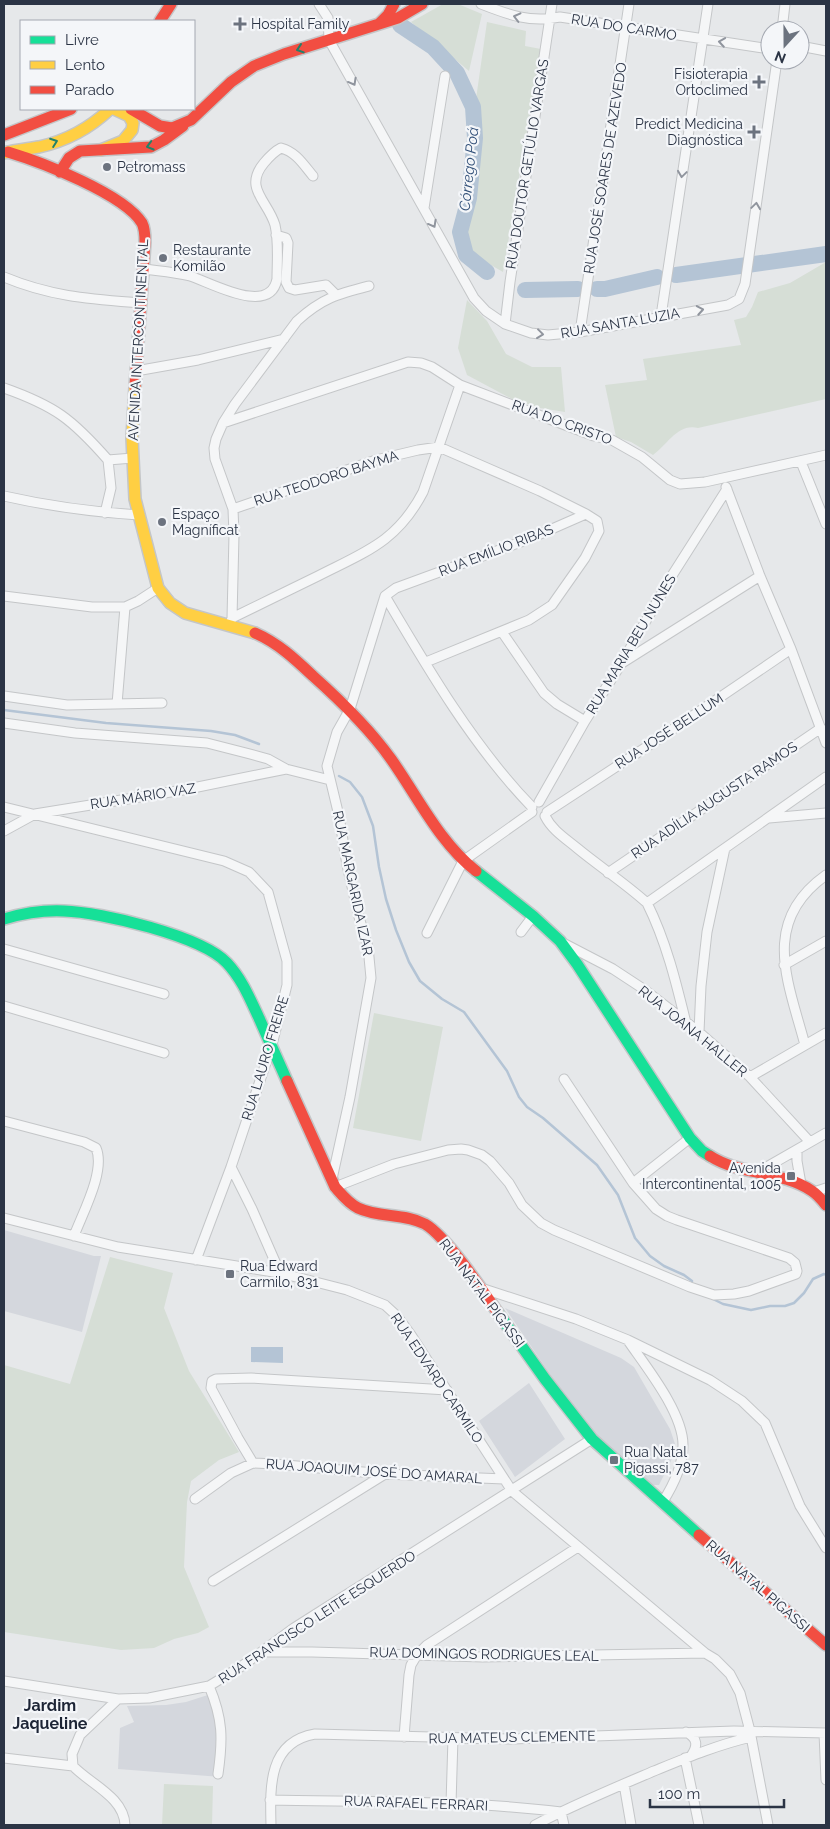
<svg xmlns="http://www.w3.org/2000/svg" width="830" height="1829" viewBox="0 0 830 1829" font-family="Raleway,sans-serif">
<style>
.built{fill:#d4d7dd}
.green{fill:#d6ded6}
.water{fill:#b4c4d5}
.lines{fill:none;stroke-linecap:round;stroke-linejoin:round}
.stream{stroke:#b4c4d5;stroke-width:2.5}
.river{stroke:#b4c4d5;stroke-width:16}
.street-casing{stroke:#c4c6c8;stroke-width:11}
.fast-casing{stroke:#c4c6c8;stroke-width:14}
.slow-casing{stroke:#c4c6c8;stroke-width:14}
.jam-casing{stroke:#c4c6c8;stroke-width:14}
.street{stroke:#f5f6f7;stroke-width:9}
.fast{stroke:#16e098;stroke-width:11}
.slow{stroke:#ffcf43;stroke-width:11}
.jam{stroke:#f24e42;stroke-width:11}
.oneway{stroke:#90959e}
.oneway2{stroke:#22816a}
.poi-dot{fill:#6c737f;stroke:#f4f6f9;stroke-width:2}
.labels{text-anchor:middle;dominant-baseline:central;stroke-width:4.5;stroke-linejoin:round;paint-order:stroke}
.poi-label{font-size:14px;fill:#2b3445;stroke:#f4f6f9;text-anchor:start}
.street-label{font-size:14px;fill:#2b3445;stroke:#f4f6f9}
.water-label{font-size:15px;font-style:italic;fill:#34527a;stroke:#f4f6f9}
.quarter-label{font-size:16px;font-weight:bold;fill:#1d2536;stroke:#f4f6f9}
</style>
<rect width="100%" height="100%" fill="#e6e8ea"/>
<path class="built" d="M4 1230 94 1256H101L82 1332 4 1311Z
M505 1308 621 1358 634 1367 670 1429 675 1444 671 1461 659 1485H653L586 1427Z
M529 1383 565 1439 515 1477 479 1421Z
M211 1694 222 1758 221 1777 118 1769 120 1728 134 1722 127 1706 166 1705 186 1702Z"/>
<path class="green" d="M443 4H458L482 14 469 71 411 22Z
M487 22 526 31 525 46 541 49 503 272 472 254 463 234 474 184 482 131 476 99Z
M826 262V399L698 428C678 423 668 444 653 455L631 442 616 437 605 385 647 380 643 359 741 345 734 320 746 317 752 307 758 292 790 283Z
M467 300 487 321 506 354 532 367H561L565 412 540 408 512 399 467 375 458 348Z
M374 1013 443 1027 421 1141 353 1128Z
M110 1257 173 1273 164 1308 189 1371 239 1452 219 1460 191 1481 187 1502 184 1567 209 1627 198 1633 174 1639 154 1648 121 1650 4 1632V1365L70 1384Z
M164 1784 213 1786 212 1825H162Z"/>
<path class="water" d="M251 1347H283V1363L251 1362Z"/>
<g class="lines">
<path class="stream" d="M4 710 106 723 211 731 235 735 259 744
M339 776 350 782 362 797 373 826 379 867 386 899 396 930 409 962 420 981 442 999 464 1012 507 1071 519 1097 527 1107 543 1118 597 1165 618 1195 635 1238 650 1256 664 1266 684 1275 692 1281
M713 1299 723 1304 751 1310 770 1306H785L794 1303 804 1293 813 1279 824 1274 826 1275"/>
<path class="river" d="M400 25 433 47 457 73 473 107 475 138 469 198 460 232 466 255 487 272
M676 275 826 254
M597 289H605L657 277
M525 290 578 289"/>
<defs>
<path id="street" d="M319 4 328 18 329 40 474 298 486 311 505 324 531 333 548 335 580 332 728 305 739 299 745 284 777 60
M481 4C509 15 530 23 560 17L770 49
M782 30 785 4
M800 46 826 51
M424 208 445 76
M276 235 286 238 288 243 286 282 289 288 295 290 326 285 336 295
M144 269C159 271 175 272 190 276 210 282 270 317 277 279 277 262 279 242 275 225 268 201 243 188 264 163 269 157 275 151 281 148 296 152 303 164 313 176
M4 277C52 297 91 299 141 303
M661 316 708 4
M505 324 510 282 552 4
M580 332 629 4
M136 371 198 360 284 339
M4 388C55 406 72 419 108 460L133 458
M223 423 408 362 421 363 432 367 460 385 594 436 612 440 642 457 670 480 680 484 705 482 826 455
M801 462 826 524
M726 487 760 576 791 649 826 743
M4 496C48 506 93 512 139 515
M233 509 376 460 418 450 439 447 540 491 586 514 597 521 599 531 585 558 552 605 529 620 426 662
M105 513 111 488 108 460
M4 596 92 607H125L138 601 158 588
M385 596C428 669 473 746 532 807
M232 618 234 535 233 509 215 459 214 448 216 439 223 423 235 404 297 321C322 298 338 294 369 286
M231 621 232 618C261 604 289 590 318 576 365 552 397 542 423 492L460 385
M502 632 544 693 557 704 585 721
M622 663 760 576
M4 696 67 705 162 703
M117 704 125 607
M4 723 75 733 207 743 250 754 268 759 286 769 330 780
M539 802 585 721 621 664 673 574 727 489
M4 807 224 861 249 872 268 892 287 961V985L272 1045 231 1167 196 1260
M547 812 657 740 791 649
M545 816C552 830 565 838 577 848 600 867 625 883 647 903
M769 818 826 813
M4 831 35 814 183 790 286 769
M608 873 821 728
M521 932 533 916
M427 933 463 861 532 812
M563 943 613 969 645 990 699 1032 750 1077 810 1142
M4 949 164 994
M784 965 826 941
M4 1006 164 1053
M686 1023C676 982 666 941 647 903L826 777
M699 1032 701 986 707 932 725 848
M805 1045C788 981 760 922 826 875
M750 1077 826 1033
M4 1121 84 1142 96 1148C106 1171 82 1214 74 1236
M797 1150V1161L801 1184
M231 1167 252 1209 280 1273
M758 1172 826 1133
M332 1179 350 1097 371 978 368 947 359 917 347 865 339 816 327 766 337 732 350 709 385 596 396 588 529 539 586 514
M633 1183 690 1138
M335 1187 394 1164 448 1150 461 1149 468 1150 482 1155 490 1161 509 1183 522 1205 541 1223 554 1230 690 1287 714 1295 734 1294 749 1291 796 1274 797 1271 795 1263 789 1258 677 1220 667 1216 656 1209 633 1183 564 1079
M814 1192 826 1188
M4 1218 118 1247 280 1273 347 1290 385 1305 397 1316 411 1335 512 1491 705 1653 715 1659 730 1674 740 1693 750 1731 768 1825
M481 1288 576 1319 628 1340 710 1380 742 1401 765 1423 800 1506 826 1548
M629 1342C647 1368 683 1413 683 1445 683 1466 673 1486 662 1503
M253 1463 238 1438 211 1388 212 1381 216 1379 251 1378 447 1390
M195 1499 231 1473 253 1463 275 1464 385 1474 504 1479
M213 1581 385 1474
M262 1652H312L483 1657 705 1653
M4 1681 118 1699 149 1698 209 1686 242 1666 294 1628 592 1439
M209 1686C223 1719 223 1739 218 1774
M118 1699 80 1735 72 1754 73 1766C90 1784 124 1797 125 1825
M686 1732C698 1738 698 1746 691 1756
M824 1733 826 1780
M404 1737 409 1675 411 1665 417 1655 427 1645 578 1547
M4 1758 73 1766
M685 1758 699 1825
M624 1784 631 1825
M270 1800C367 1802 465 1800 561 1812L564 1825
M451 1804 453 1738
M271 1825C270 1787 268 1742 315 1734L512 1739 734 1731 826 1733
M535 1825C573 1805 614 1788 654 1771 686 1758 717 1745 751 1737"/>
<path id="fast" d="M476 871 533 916 560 941 577 964 690 1138 702 1151 710 1156
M4 919C24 913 43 910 64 911 101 912 202 936 227 963 242 979 250 999 259 1018 268 1039 278 1060 287 1081
M498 1313 545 1379 592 1439 699 1535"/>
<path id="slow" d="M101 150 123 141 132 130 133 123 129 116 114 109
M4 153C15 150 27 149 39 147 66 141 90 128 110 109
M135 387 132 438 135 499 158 588 170 603 185 613 255 633"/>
<path id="jam" d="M160 21 171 4
M380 23 388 15 394 4
M131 109 160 126 172 128 191 120 231 82 254 66 284 54 398 18 422 4
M4 135 71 109
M8 152C41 162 124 194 142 223 145 229 145 236 145 242L135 387
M60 172 69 158 80 151 151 147 164 140 183 126
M255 633C278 643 295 659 313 676 341 701 369 728 391 759 418 797 439 842 476 871
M287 1081 335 1187C342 1195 348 1203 358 1208 379 1218 404 1213 425 1224 446 1236 483 1291 498 1313
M710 1156C741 1176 781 1170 812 1191 818 1195 822 1200 826 1205
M699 1535 826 1645"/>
</defs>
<use href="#street" class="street-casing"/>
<use href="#fast" class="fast-casing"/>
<use href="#slow" class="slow-casing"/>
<use href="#jam" class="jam-casing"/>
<use href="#street" class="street"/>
<use href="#fast" class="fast"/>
<use href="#slow" class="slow"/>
<use href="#jam" class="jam"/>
</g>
<defs><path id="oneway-chevron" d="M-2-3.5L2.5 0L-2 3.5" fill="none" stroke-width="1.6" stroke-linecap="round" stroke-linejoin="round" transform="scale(1.25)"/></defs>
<g class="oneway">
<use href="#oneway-chevron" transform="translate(517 17) rotate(-166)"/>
<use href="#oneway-chevron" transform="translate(722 42) rotate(-171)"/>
<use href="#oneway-chevron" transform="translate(353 82) rotate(61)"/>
<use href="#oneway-chevron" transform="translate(682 174) rotate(98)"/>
<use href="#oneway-chevron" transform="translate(756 206) rotate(-82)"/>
<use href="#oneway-chevron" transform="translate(433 224) rotate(61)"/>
<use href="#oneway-chevron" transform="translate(700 310) rotate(-10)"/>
<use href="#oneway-chevron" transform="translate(540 334) rotate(7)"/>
</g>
<g class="oneway2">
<use href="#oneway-chevron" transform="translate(300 49) rotate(162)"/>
<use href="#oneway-chevron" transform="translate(54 142) rotate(-20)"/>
<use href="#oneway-chevron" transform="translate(150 146) rotate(164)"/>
</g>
<g class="poi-dot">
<path d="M237.5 16.5h5v5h5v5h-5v5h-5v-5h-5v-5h5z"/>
<path d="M756.5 74.5h5v5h5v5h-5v5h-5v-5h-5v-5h5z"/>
<path d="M751.5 124.5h5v5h5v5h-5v5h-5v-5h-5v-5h5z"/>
<circle cx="107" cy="167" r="5"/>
<circle cx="163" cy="258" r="5"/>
<circle cx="162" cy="522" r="5"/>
<rect x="786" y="1171" width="10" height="10" rx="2.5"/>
<rect x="225" y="1269" width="10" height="10" rx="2.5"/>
<rect x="609" y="1455" width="10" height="10" rx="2.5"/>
</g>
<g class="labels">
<g class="poi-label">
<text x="251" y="24">Hospital Family</text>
<text x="748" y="74" text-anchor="end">Fisioterapia<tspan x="748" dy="16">Ortoclimed</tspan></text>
<text x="743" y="124" text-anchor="end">Predict Medicina<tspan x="743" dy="16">Diagnóstica</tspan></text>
<text x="117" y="167">Petromass</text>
<text x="173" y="250">Restaurante<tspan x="173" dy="16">Komilão</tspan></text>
<text x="172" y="514">Espaço<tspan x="172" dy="16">Magníficat</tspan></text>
<text x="781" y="1168" text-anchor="end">Avenida<tspan x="781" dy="16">Intercontinental, 1005</tspan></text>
<text x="240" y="1266">Rua Edward<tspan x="240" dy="16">Carmilo, 831</tspan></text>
<text x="624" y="1452">Rua Natal<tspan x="624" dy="16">Pigassi, 787</tspan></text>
</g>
<g class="street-label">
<text transform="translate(624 27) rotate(9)">RUA DO CARMO</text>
<text transform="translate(527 164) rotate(-81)">RUA DOUTOR GETÚLIO VARGAS</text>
<text transform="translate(605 168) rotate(-81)">RUA JOSÉ SOARES DE AZEVEDO</text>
<text transform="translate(620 323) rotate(-10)">RUA SANTA LUZIA</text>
<text transform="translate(138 340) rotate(-87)">AVENIDA INTERCONTINENTAL</text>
<text transform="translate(562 422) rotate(20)">RUA DO CRISTO</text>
<text transform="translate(326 478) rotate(-18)">RUA TEODORO BAYMA</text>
<text transform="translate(496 550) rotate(-21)">RUA EMÍLIO RIBAS</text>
<text transform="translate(631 644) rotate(-59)">RUA MARIA BEU NUNES</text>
<text transform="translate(669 731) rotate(-33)">RUA JOSÉ BELLUM</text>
<text transform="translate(143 796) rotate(-9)">RUA MÁRIO VAZ</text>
<text transform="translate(714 800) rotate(-34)">RUA ADÍLIA AUGUSTA RAMOS</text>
<text transform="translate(353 883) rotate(78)">RUA MARGARIDA IZAR</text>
<text transform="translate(693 1031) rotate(39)">RUA JOANA HALLER</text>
<text transform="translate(265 1058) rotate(-73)">RUA LAURO FREIRE</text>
<text transform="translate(482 1293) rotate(53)">RUA NATAL PIGASSI</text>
<text transform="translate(437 1378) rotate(56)">RUA EDVARD CARMILO</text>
<text transform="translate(374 1471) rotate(4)">RUA JOAQUIM JOSÉ DO AMARAL</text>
<text transform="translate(758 1586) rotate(41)">RUA NATAL PIGASSI</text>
<text transform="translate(317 1617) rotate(-33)">RUA FRANCISCO LEITE ESQUERDO</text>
<text transform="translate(484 1654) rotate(1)">RUA DOMINGOS RODRIGUES LEAL</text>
<text transform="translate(512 1737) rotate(-1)">RUA MATEUS CLEMENTE</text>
<text transform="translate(416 1803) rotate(2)">RUA RAFAEL FERRARI</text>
</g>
<g class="water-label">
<text transform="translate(469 169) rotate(-84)">Córrego Poá</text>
</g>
<g class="quarter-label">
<text x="50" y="1705">Jardim<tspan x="50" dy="18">Jaqueline</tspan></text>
</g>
</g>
<rect width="830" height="1829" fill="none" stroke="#2b3445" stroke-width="10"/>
<rect x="20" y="20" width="175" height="90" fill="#f4f6f9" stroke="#a4a8b1"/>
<rect x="30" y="36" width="25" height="8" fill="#16e098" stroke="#a4a8b1"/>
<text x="65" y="45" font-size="15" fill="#2b3445">Livre</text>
<rect x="30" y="61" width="25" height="8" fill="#ffcf43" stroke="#a4a8b1"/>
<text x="65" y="70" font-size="15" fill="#2b3445">Lento</text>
<rect x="30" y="86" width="25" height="8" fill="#f24e42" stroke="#a4a8b1"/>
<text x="65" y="95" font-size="15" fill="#2b3445">Parado</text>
<g transform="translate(785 45) rotate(201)"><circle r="24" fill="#f4f6f9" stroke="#a4a8b1"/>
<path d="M0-4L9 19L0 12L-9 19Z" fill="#6c737f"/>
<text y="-8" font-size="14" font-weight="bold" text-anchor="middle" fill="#2b3445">N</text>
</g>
<path d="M650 1799v8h134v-8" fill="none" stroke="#2b3445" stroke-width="2.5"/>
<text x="658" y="1799" font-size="15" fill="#2b3445" stroke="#f4f6f9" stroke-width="4" paint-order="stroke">100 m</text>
</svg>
